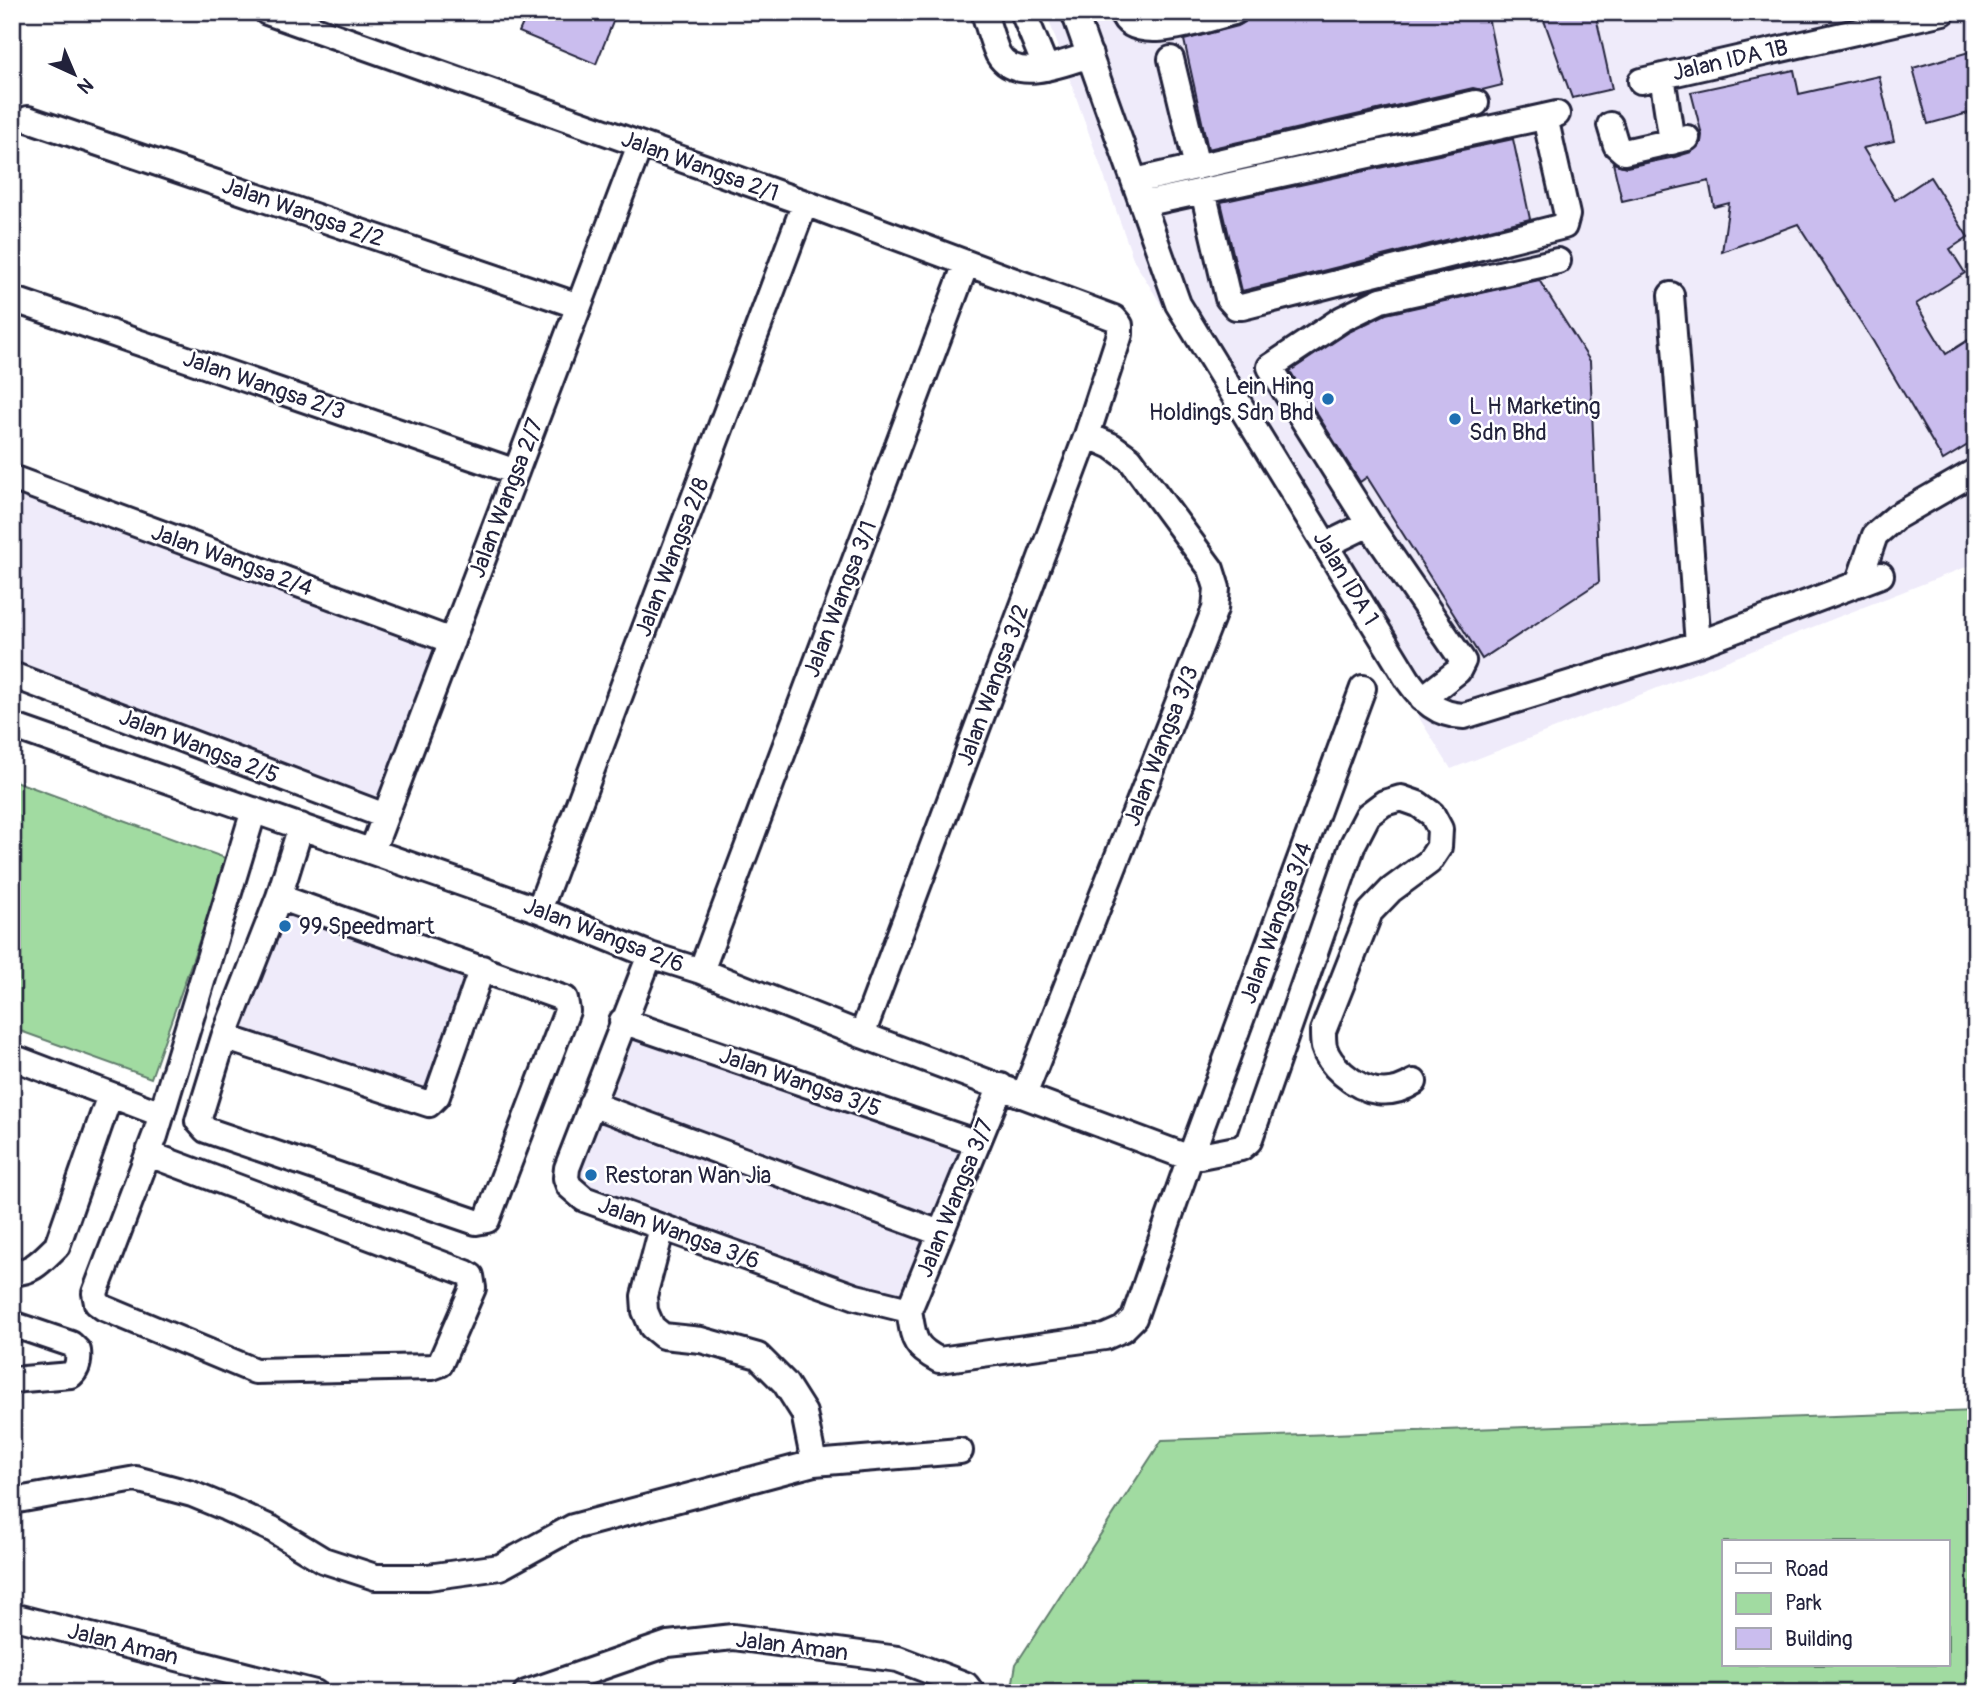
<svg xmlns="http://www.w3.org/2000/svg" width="1988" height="1705" viewBox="0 0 1988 1705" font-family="Pangolin,sans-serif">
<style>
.built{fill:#efebfa}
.green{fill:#a1dba1;stroke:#627e6e;stroke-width:2;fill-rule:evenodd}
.building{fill:#cabdee;stroke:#22223b;stroke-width:2}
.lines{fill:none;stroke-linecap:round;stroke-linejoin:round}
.minor-casing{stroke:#22223b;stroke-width:30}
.minor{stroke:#fff;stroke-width:24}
.poi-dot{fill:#1f6fb2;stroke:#fff;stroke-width:2.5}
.labels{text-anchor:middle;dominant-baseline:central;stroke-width:5;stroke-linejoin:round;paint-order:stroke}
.street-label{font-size:23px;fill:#22223b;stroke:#fff}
.poi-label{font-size:23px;fill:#22223b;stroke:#fff;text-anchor:start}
</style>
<rect width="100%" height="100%" fill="#fff"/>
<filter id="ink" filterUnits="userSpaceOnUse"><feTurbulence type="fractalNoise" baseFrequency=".0143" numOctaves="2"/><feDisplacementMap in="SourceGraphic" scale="14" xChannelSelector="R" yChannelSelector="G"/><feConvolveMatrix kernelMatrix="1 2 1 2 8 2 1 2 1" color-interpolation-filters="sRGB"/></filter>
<g filter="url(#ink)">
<path class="built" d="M1046 12H1976V563L1451 769 1134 261Z
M12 489 436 650 376 805 12 667Z
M282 907 471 972 429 1093 235 1028Z
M627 1030 968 1147 903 1302 583 1188 575 1174Z"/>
<path class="green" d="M12 780 228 859 151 1078 12 1028Z
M1976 1411V1693H1011L1016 1664 1162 1440ZM1724 1542H1948V1665H1724Z"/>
<path class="building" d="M528 12H617L596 64 519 32Z
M1248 12H1276L1277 18 1306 12H1487L1502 85 1482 90 1473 88 1208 149 1184 40 1238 26 1245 22Z
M1541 12H1595L1612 89 1572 98Z
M1976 50V111L1928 124 1913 68Z
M1794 70 1799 94 1879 76 1894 141 1863 148 1895 200 1930 177 1968 237 1950 249 1965 273 1916 304 1946 354 1976 335V388L1969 392 1976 402V440L1943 460 1873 341 1798 224 1722 252 1729 203 1714 207 1709 181 1622 201 1613 163 1627 167 1675 157 1691 152 1701 143 1702 135 1691 92Z
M1513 139 1530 219 1242 291 1221 202Z
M1539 280 1590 361 1599 582 1482 659 1367 477 1360 482 1290 371 1349 332 1386 314Z"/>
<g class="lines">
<defs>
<path id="minor" d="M267 12 805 203 1114 318 1120 325V334L1087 435 862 1035
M984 12C988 25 992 41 998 54 1016 85 1065 62 1090 55
M1023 12 1046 68
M1074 12 1178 304 1408 680C1423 701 1437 715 1464 716L1698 644 1881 575
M1122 12C1133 47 1208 18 1234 12
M1171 59 1197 167
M1662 76 1672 142
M1641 81 1943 12
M28 119 579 306
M1610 125 1616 145 1624 152 1687 138
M1135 181 1476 103
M1203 191 1228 298 1236 307H1242L1564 226 1567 215 1545 117
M1143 204 1557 114
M1671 295 1698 644
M12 299 516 472
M12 478 452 641
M1369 524 1463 661 1458 671 1422 699
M1326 545 1369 524 1270 367 1342 319 1381 300 1558 261
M1858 584 1875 535 1896 517 1976 471
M12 675 385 816
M12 726 539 910 650 955 701 971 862 1035 1190 1158
M372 851 640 145
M279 897 565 999 567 1011 487 1220 476 1222 206 1130 198 1121 224 1037 279 897 301 826
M539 910 805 203
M650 955 567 1168 566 1178 569 1186 584 1199 856 1297 909 1310
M701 971 966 264
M622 1021 977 1143
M224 1037 429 1104 437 1096 482 968
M12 1057 161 1114
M1024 1095 1215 609 1217 588 1211 569 1130 459 1112 446 1087 435
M591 1104 940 1233
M149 1154 466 1273 471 1276 473 1288 440 1364 432 1367 255 1371 104 1308 97 1303 95 1293 155 1136 254 810
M1190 1158 1241 1148 1249 1141 1353 844 1368 815 1384 803 1401 798 1418 804 1432 814 1440 829 1439 847 1429 862 1391 890 1370 912 1323 1031C1323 1036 1323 1042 1324 1047 1327 1058 1335 1067 1343 1074 1365 1093 1389 1098 1414 1082
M662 1228 644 1296 645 1311 652 1327 663 1336 701 1340 758 1356 785 1383 804 1413 814 1463
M12 1272C32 1274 44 1258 57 1246L110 1095
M909 1310C914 1338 912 1346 939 1360L1105 1337 1123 1329 1134 1318 1190 1158 1363 688
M909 1310 1001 1086
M12 1324 71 1344 78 1351C79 1360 78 1369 71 1375L12 1380
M12 1501 136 1479 192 1494 226 1508 272 1529 323 1560 375 1577H428L500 1567 573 1527 814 1463 960 1451
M12 1616 315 1693
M526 1693 668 1644 733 1637 898 1659 966 1685 972 1693"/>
</defs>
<use href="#minor" class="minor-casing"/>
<use href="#minor" class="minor"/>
</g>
</g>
<g class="poi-dot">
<circle cx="1328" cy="399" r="7"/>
<circle cx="1455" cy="419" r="7"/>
<circle cx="285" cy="926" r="7"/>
<circle cx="591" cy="1175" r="7"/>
</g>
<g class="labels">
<g class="street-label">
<text transform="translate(1730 60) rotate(-13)">Jalan IDA 1B</text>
<text transform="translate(700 166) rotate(20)">Jalan Wangsa 2/1</text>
<text transform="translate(303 212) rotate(19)">Jalan Wangsa 2/2</text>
<text transform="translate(264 385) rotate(19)">Jalan Wangsa 2/3</text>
<text transform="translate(506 498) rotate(-69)">Jalan Wangsa 2/7</text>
<text transform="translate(672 557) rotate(-69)">Jalan Wangsa 2/8</text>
<text transform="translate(232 560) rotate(20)">Jalan Wangsa 2/4</text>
<text transform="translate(1346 578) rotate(59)">Jalan IDA 1</text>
<text transform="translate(840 599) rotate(-69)">Jalan Wangsa 3/1</text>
<text transform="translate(993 685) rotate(-70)">Jalan Wangsa 3/2</text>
<text transform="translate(199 746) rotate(21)">Jalan Wangsa 2/5</text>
<text transform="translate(1161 746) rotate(-69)">Jalan Wangsa 3/3</text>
<text transform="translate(1276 923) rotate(-70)">Jalan Wangsa 3/4</text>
<text transform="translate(604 935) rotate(21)">Jalan Wangsa 2/6</text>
<text transform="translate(800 1082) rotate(19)">Jalan Wangsa 3/5</text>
<text transform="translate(955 1198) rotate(-68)">Jalan Wangsa 3/7</text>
<text transform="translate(679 1233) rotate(20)">Jalan Wangsa 3/6</text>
<text transform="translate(123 1644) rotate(14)">Jalan Aman</text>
<text transform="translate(792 1646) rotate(7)">Jalan Aman</text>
</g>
<g class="poi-label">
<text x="1314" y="386" text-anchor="end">Lein Hing<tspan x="1314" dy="26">Holdings Sdn Bhd</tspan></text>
<text x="1469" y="406">L H Marketing<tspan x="1469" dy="26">Sdn Bhd</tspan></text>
<text x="299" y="926">99 Speedmart</text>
<text x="605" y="1175">Restoran Wan Jia</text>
</g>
</g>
<rect width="1988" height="1705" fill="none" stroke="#fff" stroke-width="42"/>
<rect x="21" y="21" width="1946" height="1663" fill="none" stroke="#22223b" stroke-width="2.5" filter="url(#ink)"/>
<rect x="1722" y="1540" width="228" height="126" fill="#ffffff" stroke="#a7a7b1" stroke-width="2"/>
<rect x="1736" y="1563" width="35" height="10" fill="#ffffff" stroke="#a7a7b1" stroke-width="2"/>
<text x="1785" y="1576" font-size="21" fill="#22223b">Road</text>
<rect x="1736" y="1593" width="35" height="21" fill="#a1dba1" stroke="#a7a7b1" stroke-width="2"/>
<text x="1785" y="1610" font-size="21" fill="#22223b">Park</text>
<rect x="1736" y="1628" width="35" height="21" fill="#cabdee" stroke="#a7a7b1" stroke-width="2"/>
<text x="1785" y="1646" font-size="21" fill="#22223b">Building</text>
<g transform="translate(74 74) rotate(136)" stroke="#ffffff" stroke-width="5" paint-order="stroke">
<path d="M0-5L12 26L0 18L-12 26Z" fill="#22223b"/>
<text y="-10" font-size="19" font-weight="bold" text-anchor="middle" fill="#22223b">N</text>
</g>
</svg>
